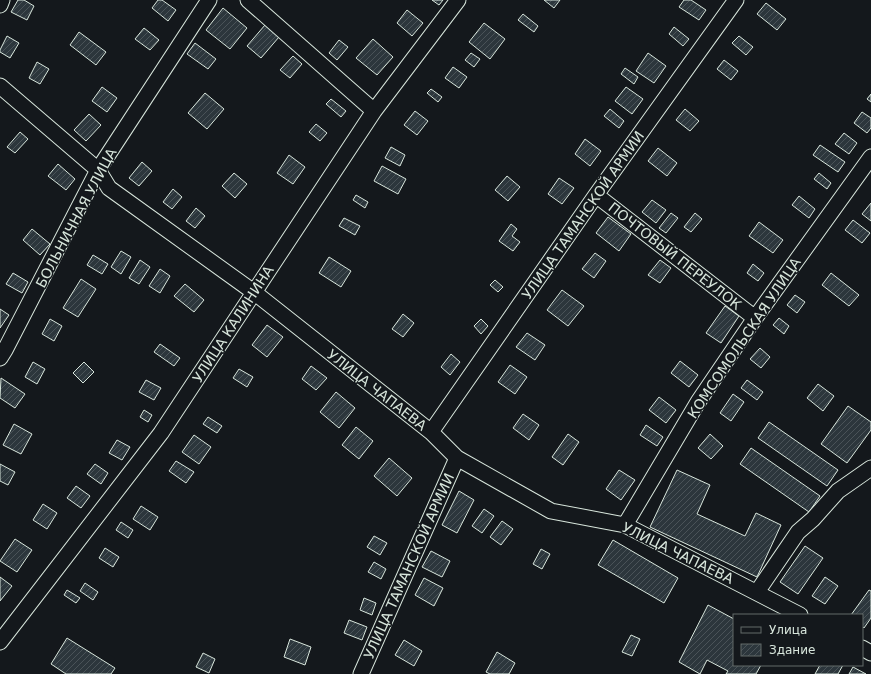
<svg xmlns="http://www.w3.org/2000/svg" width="871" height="674" viewBox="0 0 871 674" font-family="'DejaVu Sans',sans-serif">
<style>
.building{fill:url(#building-hatch);stroke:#d8e6dc}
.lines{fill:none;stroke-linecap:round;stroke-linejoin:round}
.minor-casing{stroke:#d8e6dc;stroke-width:17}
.minor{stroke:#14181c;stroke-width:15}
.labels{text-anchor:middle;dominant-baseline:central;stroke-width:3;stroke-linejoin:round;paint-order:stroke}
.street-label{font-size:14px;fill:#d8e6dc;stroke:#14181c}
</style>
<defs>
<pattern id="building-hatch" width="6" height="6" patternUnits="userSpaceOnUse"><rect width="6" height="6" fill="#2c363c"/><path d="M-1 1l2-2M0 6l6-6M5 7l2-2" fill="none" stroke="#4a5358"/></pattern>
</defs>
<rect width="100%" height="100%" fill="#14181c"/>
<path class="building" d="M18 0H24L34 6 27 20 11 12Z
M158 0H162L176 10 168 21 152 8Z
M432 0H443L439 5Z
M544 0H560L554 8Z
M684 0H691L706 10 699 20 679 7Z
M766 3 786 19 777 30 757 14Z
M223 8 247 28 230 49 206 30Z
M407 10 423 23 412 36 397 23Z
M523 14 538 26 534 32 518 20Z
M484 23 505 39 490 59 469 42Z
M265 25 279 37 261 58 247 46Z
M674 27 689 39 683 46 669 34Z
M144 28 159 40 150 50 135 39Z
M79 32 106 52 96 65 70 45Z
M7 36 19 43 10 58 0 52V50Z
M739 36 753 47 746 55 732 43Z
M373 39 393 57 377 75 356 58Z
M339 40 348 47 337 60 329 53Z
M195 43 216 59 208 69 187 54Z
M471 53 480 59 474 67 465 60Z
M648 53 666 66 654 83 636 71Z
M293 56 302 64 290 78 280 70Z
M724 60 738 71 731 80 717 69Z
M37 62 49 69 40 84 29 78Z
M453 67 467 77 459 88 445 78Z
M625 68 638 77 634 84 621 74Z
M102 87 117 98 107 112 92 101Z
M626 87 643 99 632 114 615 101Z
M431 89 442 97 438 102 427 93Z
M205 93 224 109 207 129 188 113Z
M871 94V102L867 99Z
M331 99 346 111 341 117 326 104Z
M610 109 624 121 619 128 604 116Z
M685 109 699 121 690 131 676 120Z
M415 111 428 121 417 135 404 125Z
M862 112 871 118V128L867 133 854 123Z
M89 114 101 125 86 141 74 130Z
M316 124 327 133 320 141 309 132Z
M20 132 28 139 15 153 7 147Z
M844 133 857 143 849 154 835 144Z
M585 139 601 151 590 166 575 154Z
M820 145 845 162 838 172 813 155Z
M391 147 405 155 400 166 385 158Z
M658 148 677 163 667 176 648 161Z
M289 155 305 167 293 184 277 173Z
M142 162 152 171 139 186 129 178Z
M58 164 75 179 66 190 48 176Z
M382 166 406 179 398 194 374 181Z
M234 173 247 184 235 198 222 186Z
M819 173 831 183 827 189 814 179Z
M507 176 520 187 508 201 495 190Z
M559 178 574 188 562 204 548 194Z
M173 189 182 197 172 209 163 202Z
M356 195 368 202 365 208 353 200Z
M799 196 815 209 809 218 792 205Z
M652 200 666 210 656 223 642 212Z
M871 203V221L862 214Z
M196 208 205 216 195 228 186 221Z
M671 213 678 218 666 233 659 228Z
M695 213 702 219 691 232 684 227Z
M608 217 631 234 619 251 596 233Z
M344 218 360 226 355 235 339 226Z
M853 220 870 233 862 243 845 230Z
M759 222 783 240 773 253 749 236Z
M511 224 517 229 512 236 520 242 513 251 499 241Z
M32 229 50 244 40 255 23 240Z
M121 251 131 257 121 274 111 267Z
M595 253 606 261 594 278 582 269Z
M93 255 108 264 102 274 87 265Z
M329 257 351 271 341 287 319 273Z
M140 260 150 267 139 284 129 278Z
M660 260 671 268 660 283 648 275Z
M753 264 764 273 758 281 747 273Z
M160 269 170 276 160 293 149 286Z
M13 273 28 282 22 293 6 284Z
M831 273 859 295 849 306 822 285Z
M81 279 96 289 78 317 63 308Z
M495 280 503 287 498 292 490 285Z
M185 284 204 300 194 312 174 296Z
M562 290 584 306 568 326 547 310Z
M795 295 805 302 797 313 787 305Z
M725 306 739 316 721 343 706 333Z
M0 309 9 315 0 328Z
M403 314 414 323 403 337 392 329Z
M779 318 789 326 784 334 773 325Z
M50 319 62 326 54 341 42 334Z
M481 319 488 326 481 334 474 326Z
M267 325 283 337 267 357 252 345Z
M527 333 545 345 535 360 516 347Z
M160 344 180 358 174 366 154 352Z
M760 348 770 357 761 368 750 359Z
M451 354 460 362 450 375 441 367Z
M680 361 698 375 689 387 671 373Z
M33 362 45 369 37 384 25 377Z
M84 362 94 372 83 383 73 373Z
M510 365 527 377 515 394 498 382Z
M311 366 327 378 316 390 302 379Z
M239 369 253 377 247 387 233 378Z
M1 378 25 394 15 408 0 398Z
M146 380 161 388 154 400 139 392Z
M747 380 763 392 757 400 741 388Z
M818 384 834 396 823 411 807 398Z
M336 392 355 408 339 428 320 412Z
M733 394 744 402 731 421 720 413Z
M659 397 676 410 666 423 649 410Z
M848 406 871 422V430L847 463 821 444Z
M144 410 152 415 148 422 140 417Z
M523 414 539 425 529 440 513 428Z
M208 417 222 426 217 433 203 424Z
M769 422 838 470 827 486 758 438Z
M14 424 32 434 21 454 3 445Z
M646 425 663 437 657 446 640 435Z
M356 427 373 441 359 459 342 445Z
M568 434 579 442 563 465 552 457Z
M710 434 723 446 711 459 698 448Z
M194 435 211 447 199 464 182 452Z
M117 440 130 447 122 460 109 453Z
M751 448 820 496 809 512 740 464Z
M389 458 412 478 397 496 374 476Z
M176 461 194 472 186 483 169 471Z
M0 464 15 472 8 485 0 481Z
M95 464 108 473 101 484 87 474Z
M619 470 635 480 621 500 606 489Z
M677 470 710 485 697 514 745 536 756 513 781 525 757 577 650 527Z
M76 486 90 496 81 508 67 498Z
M459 491 474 500 457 533 442 525Z
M43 504 57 513 47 529 33 520Z
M141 506 158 517 150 530 133 519Z
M484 509 494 516 482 533 472 526Z
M502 521 513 529 501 545 490 537Z
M121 522 133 530 128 538 116 530Z
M374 536 387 543 380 555 367 547Z
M15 539 32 550 17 572 0 561Z
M613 540 678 578 664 603 598 565Z
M805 546 823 558 798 594 780 582Z
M105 548 119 557 113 567 99 558Z
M541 549 550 554 542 569 533 564Z
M431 551 450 561 442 577 422 567Z
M374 562 386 569 381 579 368 572Z
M0 577 12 586 0 601Z
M825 577 838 586 825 604 812 596Z
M424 578 443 588 434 606 415 595Z
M85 583 98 592 93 600 80 591Z
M67 590 80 598 76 603 64 595Z
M869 590 871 591V618L864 628 862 626V615H851Z
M364 598 376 603 372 615 360 610Z
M708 605 734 619V665H761L756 674H726L728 671 707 660 700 674 679 662Z
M349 620 367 627 362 640 344 633Z
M631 635 640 639 632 656 622 652Z
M67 638 115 668 111 674H66L51 664Z
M290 639 311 647 305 665 284 657Z
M404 640 422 651 414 666 395 655Z
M497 652 515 663 509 674H490L486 672Z
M203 653 215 659 209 673 196 667Z
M820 665H843L838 674H815Z
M853 667 866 674H849Z"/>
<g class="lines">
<defs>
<path id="minor" d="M248 0 374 111
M0 5 2 0
M0 86 98 170 109 188 255 293 431 432 457 458 551 511 625 525 800 615
M596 195 755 318
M0 358 5 350 98 170 209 0
M431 432 596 195 736 0
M625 525 698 402 755 318 871 157
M757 592 798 532 813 519 838 491 871 468
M0 642 161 433 374 111 458 0
M862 648 871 653
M361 674 457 458"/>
</defs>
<use href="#minor" class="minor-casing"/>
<use href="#minor" class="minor"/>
</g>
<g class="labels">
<g class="street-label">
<text transform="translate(583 215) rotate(-55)">УЛИЦА ТАМАНСКОЙ АРМИИ</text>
<text transform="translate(76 218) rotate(-62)">БОЛЬНИЧНАЯ УЛИЦА</text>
<text transform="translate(675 256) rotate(38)">ПОЧТОВЫЙ ПЕРЕУЛОК</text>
<text transform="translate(233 324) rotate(-57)">УЛИЦА КАЛИНИНА</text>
<text transform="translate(744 338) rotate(-56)">КОМСОМОЛЬСКАЯ УЛИЦА</text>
<text transform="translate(377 390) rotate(38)">УЛИЦА ЧАПАЕВА</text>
<text transform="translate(678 553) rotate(26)">УЛИЦА ЧАПАЕВА</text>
<text transform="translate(409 566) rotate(-66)">УЛИЦА ТАМАНСКОЙ АРМИИ</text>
</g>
</g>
<rect x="733" y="614" width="130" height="52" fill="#14181c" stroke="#626a69"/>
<rect x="741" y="627" width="20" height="6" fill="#14181c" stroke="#626a69"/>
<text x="769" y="634" font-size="12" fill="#d8e6dc">Улица</text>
<rect x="741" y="644" width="20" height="12" fill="url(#building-hatch)" stroke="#626a69"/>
<text x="769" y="654" font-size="12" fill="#d8e6dc">Здание</text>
</svg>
